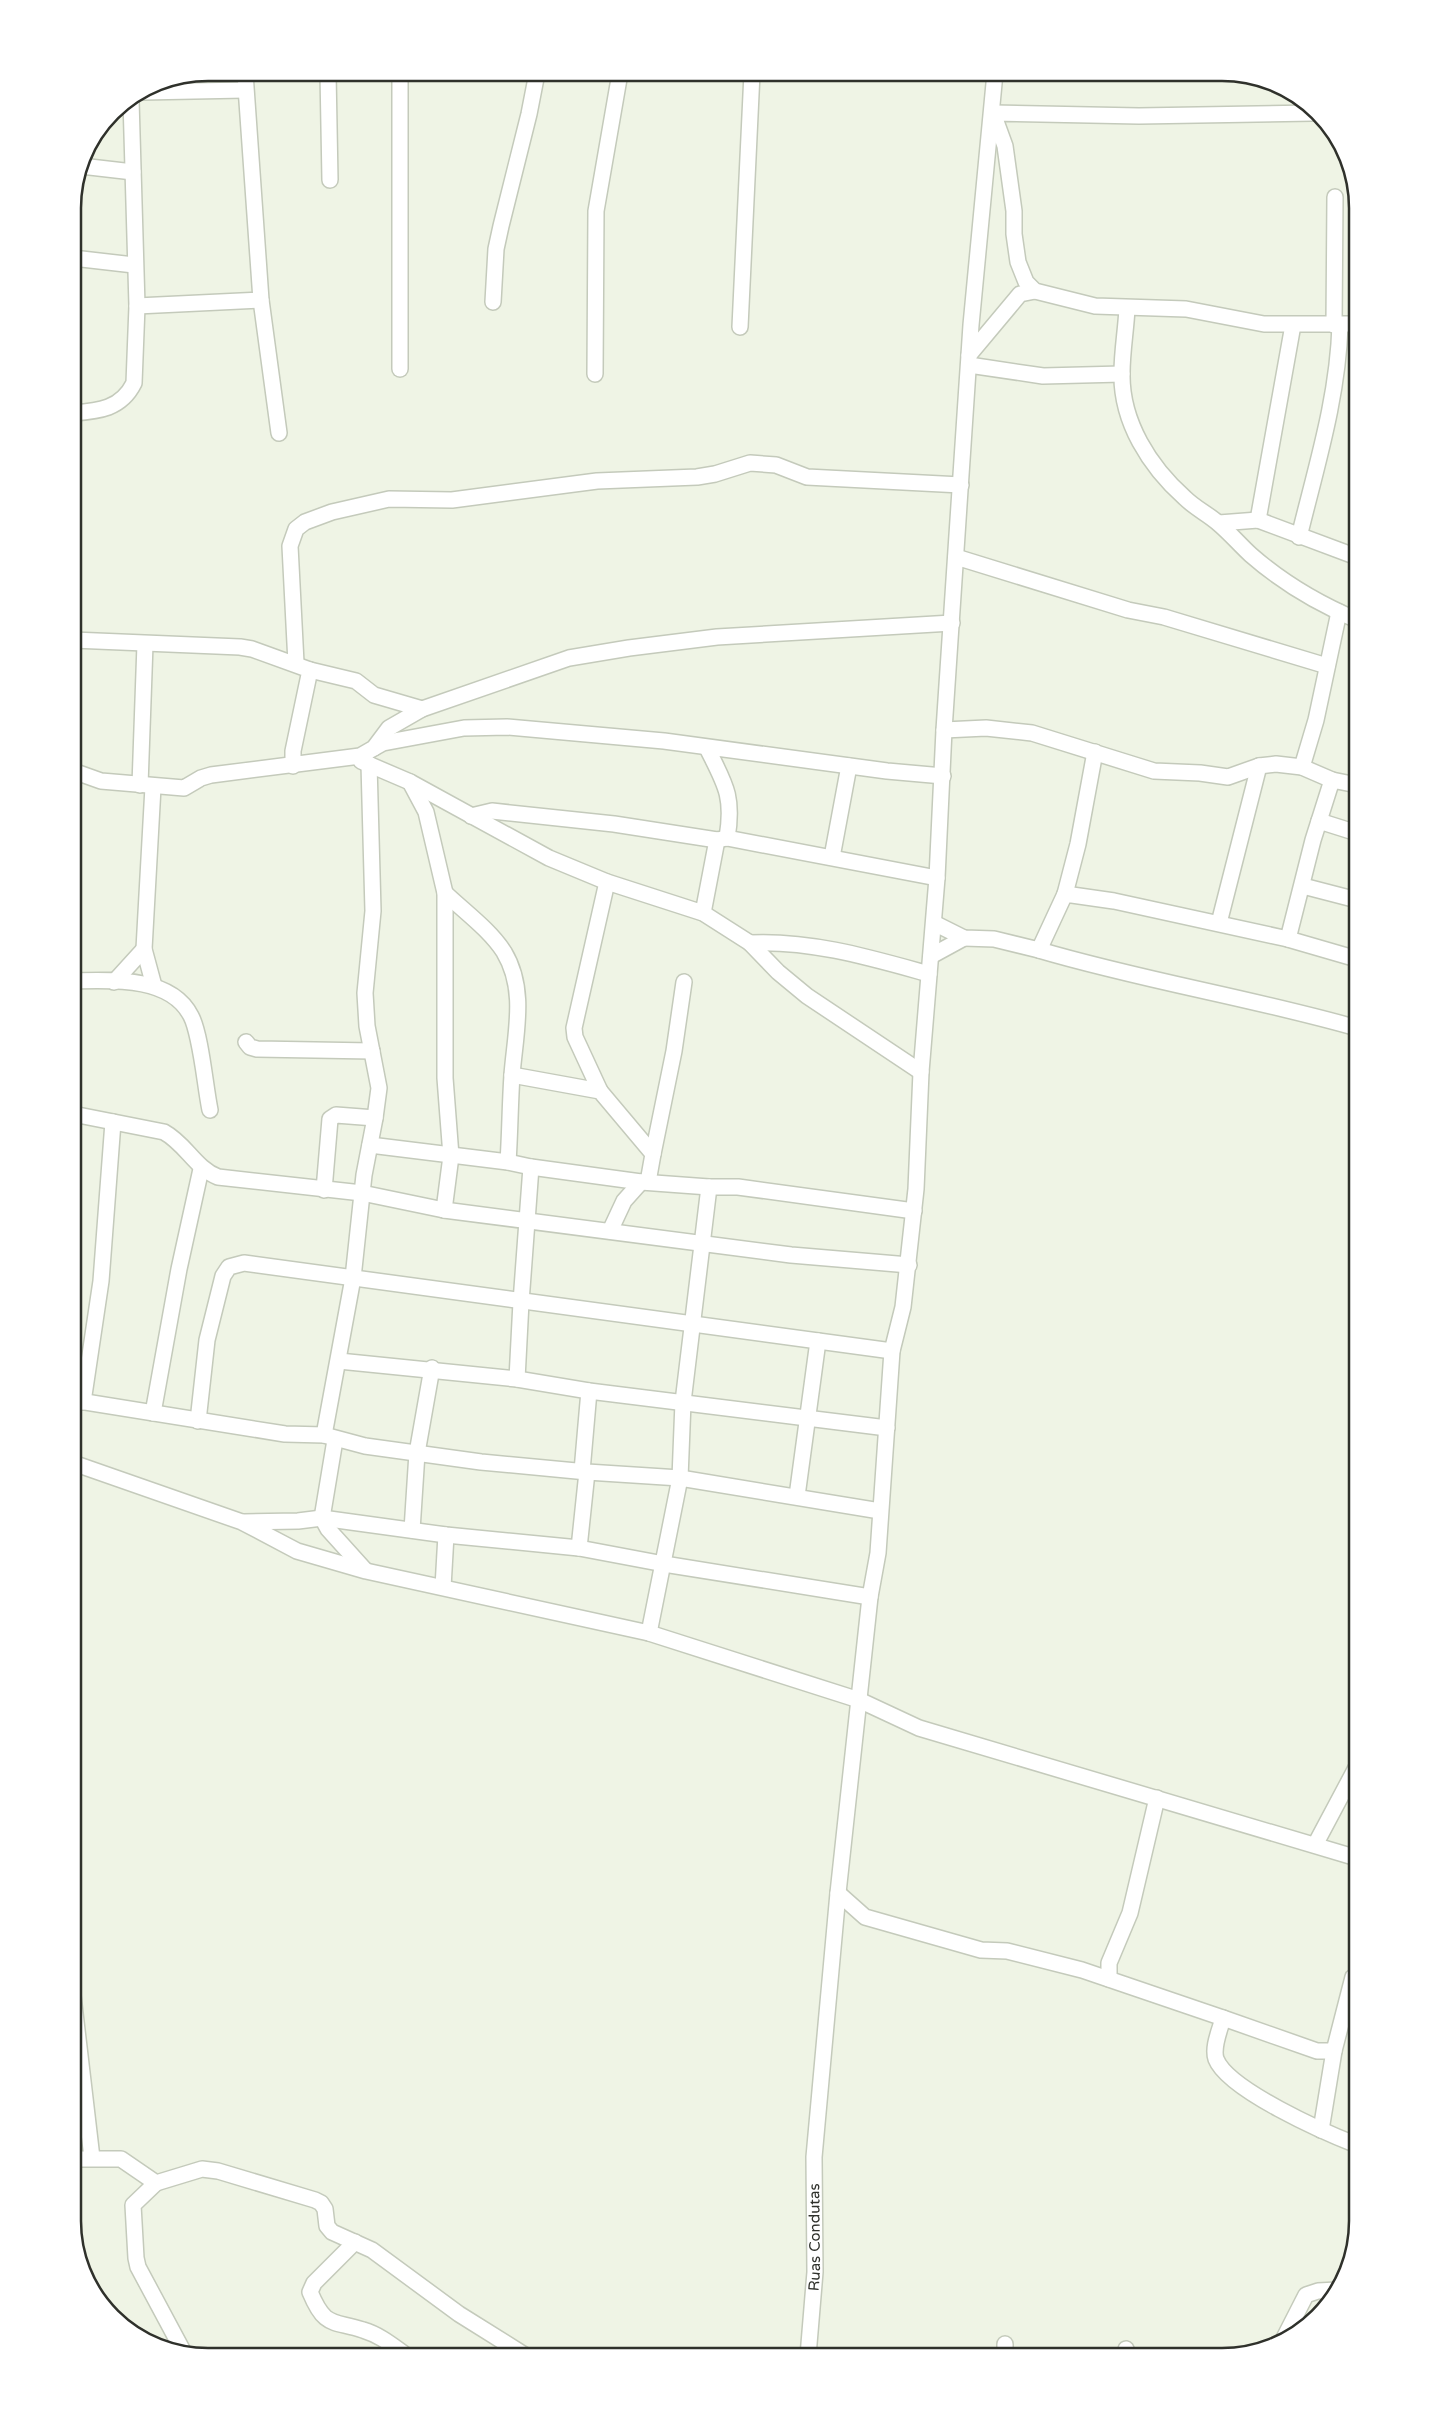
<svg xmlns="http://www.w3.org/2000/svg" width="1430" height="2429" viewBox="0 0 1430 2429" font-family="'Varela Round',sans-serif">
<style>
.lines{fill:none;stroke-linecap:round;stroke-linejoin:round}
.minor-casing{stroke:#c4cabb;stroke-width:18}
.minor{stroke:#fff;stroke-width:15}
.labels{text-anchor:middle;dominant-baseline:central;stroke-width:5;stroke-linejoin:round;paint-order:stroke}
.street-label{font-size:15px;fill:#2f312b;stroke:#fff}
.rim{fill:none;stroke:#2f312b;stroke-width:2.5}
</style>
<rect width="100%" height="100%" fill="#eff4e5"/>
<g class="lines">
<defs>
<g id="minor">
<path d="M328 73 330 180"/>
<path d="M143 92 245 90"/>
<path d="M1313 113 1139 116 993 113 1005 146 1014 211V234L1018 262 1026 282 1035 291 1095 306 1186 309 1264 324H1357"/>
<path d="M81 166 133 172"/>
<path d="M73 258 134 265"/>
<path d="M261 300 279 433"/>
<path d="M493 302 496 249 501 226 529 114 537 73"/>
<path d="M137 306 261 300 245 73"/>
<path d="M1127 308C1126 330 1122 351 1122 373 1121 422 1150 467 1185 498 1195 508 1208 514 1218 523 1230 533 1240 545 1251 555 1283 583 1319 604 1357 620"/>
<path d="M1334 325 1335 197"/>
<path d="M740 327 752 73"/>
<path d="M969 355 1020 294 1035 291"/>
<path d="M969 365 1043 376 1122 374"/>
<path d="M400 369V73"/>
<path d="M595 374 596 211 620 73"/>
<path d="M73 413C99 411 121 409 134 383L137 306 131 100"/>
<path d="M1258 520 1293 325"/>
<path d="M1219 523 1258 520 1357 557"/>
<path d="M1299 537C1316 467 1338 398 1340 325"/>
<path d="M956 557 1128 610 1164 617 1327 666"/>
<path d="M73 640 240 647 252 649 310 670 293 751V766"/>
<path d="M296 663 290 546 296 529 305 522 332 512 389 499 452 500 597 481 697 477 715 474 750 463 776 465 807 477 961 485"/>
<path d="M310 670 356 681 374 695 422 709"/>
<path d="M944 730 986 728 1032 733 1154 771 1200 773 1228 777 1259 766 1276 764 1302 767 1332 780"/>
<path d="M374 748 383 743 464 728 507 727 664 741 887 771 943 776"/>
<path d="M707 748C725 784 734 796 727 838"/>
<path d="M361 761 410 782 549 858 607 882 703 913 750 943 778 972 807 996 921 1072"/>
<path d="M1302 767 1316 720 1339 612"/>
<path d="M73 771 101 781 184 788 201 778 211 775 360 756 374 748 389 728 422 709 569 658 629 648 717 637 952 623"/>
<path d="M410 782 426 812 445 893V1078L451 1156 444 1210"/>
<path d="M140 785 145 644"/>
<path d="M153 787 144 949 154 986"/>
<path d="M471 816 492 811 614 824 717 840 727 838 937 878"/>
<path d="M1319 821 1357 833"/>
<path d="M832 857 849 766"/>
<path d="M1303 886 1357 900"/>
<path d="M445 893C465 912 490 930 504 952 527 990 515 1034 512 1075 510 1104 510 1133 508 1162"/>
<path d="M1065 894 1078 844 1095 752"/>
<path d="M703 913 717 840"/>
<path d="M934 923 964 938 994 939 1039 950 1065 894 1114 901 1288 939 1313 840 1332 780 1357 785"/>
<path d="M1219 923 1259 766"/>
<path d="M1288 939 1357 959"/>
<path d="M750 943C811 940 871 958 929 974"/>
<path d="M1039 950C1144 981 1252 998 1357 1028"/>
<path d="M931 956 964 938"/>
<path d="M73 981C111 980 171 976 191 1016 201 1035 205 1086 210 1110"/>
<path d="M114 982 144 949"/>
<path d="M246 1042 250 1047 257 1049 372 1051"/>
<path d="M512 1075 600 1091 653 1154 648 1182"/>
<path d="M600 1091 575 1037 574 1028 607 882"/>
<path d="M73 1114 164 1132C186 1144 195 1168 218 1177L362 1193 444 1210 791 1255 909 1265"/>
<path d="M370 1145 508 1162 531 1167 521 1302 517 1379"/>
<path d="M653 1154 674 1051 684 982"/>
<path d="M531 1167 641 1182 709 1187"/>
<path d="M324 1190 330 1119 336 1115 375 1118"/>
<path d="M610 1231 624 1201 641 1182"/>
<path d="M339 1361 517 1379 589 1391 887 1428"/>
<path d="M73 1400 285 1434 324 1435 365 1446 481 1462 587 1472 680 1478 880 1511"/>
<path d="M83 1402 101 1281 113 1122"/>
<path d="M153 1413 179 1269 201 1169"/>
<path d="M198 1421 207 1340 223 1276 229 1267 244 1263 892 1351"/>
<path d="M324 1435 353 1278 364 1175 375 1118 379 1088 367 1026 365 993 373 911 369 764"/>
<path d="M335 1440 322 1518 328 1529 365 1570"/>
<path d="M73 1463 242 1522 297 1551 366 1571 649 1633 859 1700 919 1728 1357 1858"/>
<path d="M582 1471 589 1391"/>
<path d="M797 1496 818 1341"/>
<path d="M244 1522 298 1521 322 1518 446 1535 579 1548 664 1564 870 1597"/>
<path d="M412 1530 417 1453 432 1368"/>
<path d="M579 1548 587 1472"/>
<path d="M443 1587 446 1535"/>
<path d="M649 1633 680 1478 683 1402 709 1187H738L914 1211"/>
<path d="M1315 1845 1357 1766"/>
<path d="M838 1893 865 1917 981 1950 1007 1951 1082 1970 1223 2018C1220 2030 1212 2047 1216 2059 1228 2090 1326 2133 1357 2145"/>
<path d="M1109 1979V1963L1130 1913 1157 1798"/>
<path d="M73 1996 92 2158"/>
<path d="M1223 2018 1317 2051H1334L1321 2130"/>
<path d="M1334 2051 1353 1977"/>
<path d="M73 2159H121L156 2183 202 2169 218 2171 315 2200 321 2203 325 2209 327 2226 332 2232 372 2250 459 2314 526 2356"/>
<path d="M156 2183 133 2205 136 2258 138 2267 183 2351"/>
<path d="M355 2242 314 2283 310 2292C325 2328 332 2320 363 2330 380 2335 393 2346 407 2356"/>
<path d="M1282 2342 1306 2295 1318 2291 1337 2290"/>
<path id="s1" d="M808 2356 815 2272 814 2157 838 1893 870 1597 878 1553 892 1351 903 1307 916 1189 921 1072 937 878 944 730 971 325 995 73"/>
<path d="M1005 2356V2344"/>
<path d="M1125 2356 1126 2349"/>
</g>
</defs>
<use href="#minor" class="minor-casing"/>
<use href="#minor" class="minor"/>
</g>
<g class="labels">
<g class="street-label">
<text stroke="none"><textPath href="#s1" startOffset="119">Ruas Condutas</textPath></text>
</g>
</g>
<path d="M0 0H1430V2429H0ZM208 81H1222A127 127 0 0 1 1349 208V2221A127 127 0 0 1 1222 2348H208A127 127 0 0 1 81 2221V208A127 127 0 0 1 208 81Z" fill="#fff" fill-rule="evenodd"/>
<path class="rim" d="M208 81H1222A127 127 0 0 1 1349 208V2221A127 127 0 0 1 1222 2348H208A127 127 0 0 1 81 2221V208A127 127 0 0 1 208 81Z"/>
</svg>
